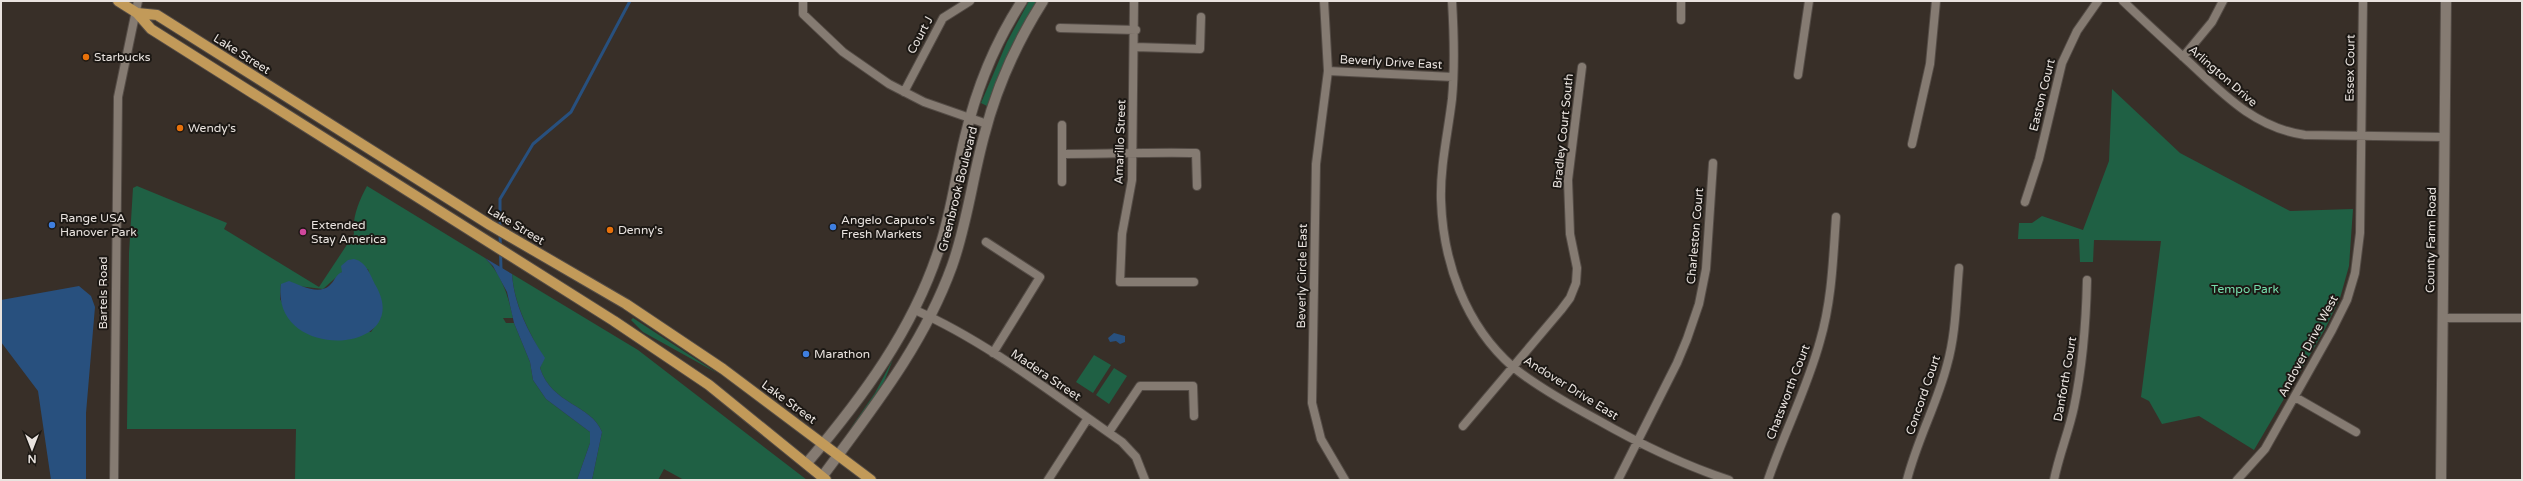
<svg xmlns="http://www.w3.org/2000/svg" width="2523" height="481" viewBox="0 0 2523 481" font-family="'Varela Round',sans-serif">
<style>
.green{fill:#1f6044;fill-rule:evenodd}
.water{fill:#28507e}
.lines{fill:none;stroke-linecap:round;stroke-linejoin:round}
.stream{stroke:#28507e;stroke-width:3}
.minor-casing{stroke:#544c46;stroke-width:10}
.secondary-casing{stroke:#544c46;stroke-width:12}
.primary-casing{stroke:#544c46;stroke-width:12}
.minor{stroke:#857b72;stroke-width:8}
.secondary{stroke:#857b72;stroke-width:10}
.primary{stroke:#c29a59;stroke-width:10}
.food-dot{fill:#e8710a;stroke:#1c1814;stroke-width:1.5}
.shop-dot{fill:#3f7fe0;stroke:#1c1814;stroke-width:1.5}
.hotel-dot{fill:#d1479c;stroke:#1c1814;stroke-width:1.5}
.labels{text-anchor:middle;dominant-baseline:central;stroke-width:4;stroke-linejoin:round;paint-order:stroke}
.street-label{font-size:12px;fill:#e9e3df;stroke:#1c1814}
.poi-label{font-size:12px;fill:#e9e3df;stroke:#1c1814;text-anchor:start}
.park-label{font-size:12px;fill:#76ddac;stroke:#1c1814}
</style>
<rect width="100%" height="100%" fill="#382f28"/>
<path class="green" d="M1029 1H1037L1012 45 987 106 981 103 1007 42Z
M2112 89 2180 153 2290 211 2353 209 2349 266 2340 298 2325 329 2254 450 2199 416 2162 424 2149 401 2141 397 2161 241 2094 240 2093 262H2080L2079 239H2018L2019 223H2032L2042 216 2083 230 2109 161Z
M137 186 227 223 224 229 319 287 354 234C352 217 359 201 367 186L485 258C502 275 508 295 513 318H503L506 323H514L530 362 533 380 546 399 590 432V443L577 480H295L296 429H127L129 253 133 188ZM368 269 381 317 371 332 294 324 280 299 281 284 323 289 342 272Z
M512 274 638 350 807 480H684L664 469 658 480H592L602 432C591 404 552 405 540 368L544 358C529 332 514 304 512 274Z
M633 318 717 373 643 332 631 320Z
M1094 355 1111 365 1093 393 1076 382Z
M893 359 882 387 848 432 875 393Z
M1114 368 1127 376 1109 404 1096 395Z"/>
<path class="water" d="M485 258 512 274C514 304 528 332 545 358L540 368C552 405 591 404 602 432L592 480H577L590 443V432L546 399 533 380 530 362 514 323 507 292 493 266Z
M354 259C367 262 370 275 376 286 415 355 270 363 281 284L289 281C300 285 318 295 329 286 335 281 335 275 342 272L341 266 348 260Z
M79 286 91 296 95 307 86 413V480H51L38 391 1 342V300Z
M1114 333 1125 336V342L1120 344 1116 341 1110 342 1108 338Z"/>
<g class="lines">
<path class="stream" d="M500 228V199L533 144 571 112 630 1
M500 233 501 269"/>
<defs>
<path id="minor" d="M803 1V14L843 52 889 84 924 102 987 124
M1134 1 1132 180 1122 234 1120 282H1194
M1324 1 1328 71 1316 164 1312 403 1321 439 1345 480
M1452 1C1454 34 1455 67 1452 99 1448 133 1440 166 1441 200 1443 262 1465 325 1513 367 1534 384 1572 406 1596 419 1638 443 1683 465 1729 480
M2123 1C2145 22 2168 43 2190 63 2225 96 2256 128 2305 135L2445 137
M1681 20V1
M1060 28 1136 30
M1135 47 1200 49 1201 17
M2183 57 2212 22 2223 1
M1328 71 1453 77
M1798 75 1809 1
M904 92 943 18 970 1
M1912 144 1930 64 1936 1
M1062 154C1107 154 1151 152 1196 153L1197 186
M1062 182V125
M2025 202 2039 159 2062 63 2077 31 2098 1
M986 242 1040 277 993 353
M915 310C988 342 1057 397 1122 442L1136 457 1145 480
M2443 318H2522
M2295 397 2356 432
M1463 426 1561 310 1570 298 1576 283 1577 268 1570 234 1568 180 1582 67
M1109 432 1140 386H1193L1194 416
M114 480 118 97 138 1
M1048 480 1088 418
M1618 480 1677 363 1687 339 1699 304 1706 269 1713 163
M1768 480C1784 433 1807 389 1820 341 1832 300 1833 259 1836 217
M1907 480C1917 440 1937 404 1947 365 1956 334 1956 300 1959 268
M2054 480C2059 455 2069 431 2074 407 2083 364 2086 323 2087 280
M2237 480 2265 449 2332 330 2347 300 2355 273 2360 233 2363 1"/>
<path id="secondary" d="M807 463C862 398 914 329 940 246 952 210 956 173 965 137 976 90 996 41 1022 1
M822 477C872 409 923 346 952 266 967 224 972 180 984 136 996 89 1017 42 1043 1
M2441 480 2446 1"/>
<path id="primary" d="M118 1 137 13 151 29 614 321 709 385 826 480
M137 13 157 15 490 225 626 304 723 369 871 480"/>
</defs>
<use href="#minor" class="minor-casing"/>
<use href="#secondary" class="secondary-casing"/>
<use href="#primary" class="primary-casing"/>
<use href="#minor" class="minor"/>
<use href="#secondary" class="secondary"/>
<use href="#primary" class="primary"/>
</g>
<g class="food-dot">
<circle cx="86" cy="57" r="4"/>
<circle cx="180" cy="128" r="4"/>
<circle cx="610" cy="230" r="4"/>
</g>
<g class="shop-dot">
<circle cx="52" cy="225" r="4"/>
<circle cx="833" cy="227" r="4"/>
<circle cx="806" cy="354" r="4"/>
</g>
<circle class="hotel-dot" cx="303" cy="232" r="4"/>
<g class="labels">
<g class="street-label">
<text transform="translate(920 35) rotate(-62)">Court J</text>
<text transform="translate(242 54) rotate(32)">Lake Street</text>
<text transform="translate(1391 62) rotate(3)">Beverly Drive East</text>
<text transform="translate(2350 68) rotate(-89)">Essex Court</text>
<text transform="translate(2223 76) rotate(41)">Arlington Drive</text>
<text transform="translate(2042 95) rotate(-76)">Easton Court</text>
<text transform="translate(1563 131) rotate(-84)">Bradley Court South</text>
<text transform="translate(1120 142) rotate(-88)">Amarillo Street</text>
<text transform="translate(958 189) rotate(-76)">Greenbrook Boulevard</text>
<text transform="translate(516 225) rotate(31)">Lake Street</text>
<text transform="translate(1695 236) rotate(-85)">Charleston Court</text>
<text transform="translate(2431 240) rotate(-89)">County Farm Road</text>
<text transform="translate(1302 276) rotate(-89)">Beverly Circle East</text>
<text transform="translate(103 293) rotate(-90)">Bartels Road</text>
<text transform="translate(2308 346) rotate(-62)">Andover Drive West</text>
<text transform="translate(1046 375) rotate(34)">Madera Street</text>
<text transform="translate(2065 379) rotate(-80)">Danforth Court</text>
<text transform="translate(1571 388) rotate(32)">Andover Drive East</text>
<text transform="translate(1788 392) rotate(-69)">Chatsworth Court</text>
<text transform="translate(1923 395) rotate(-71)">Concord Court</text>
<text transform="translate(789 402) rotate(36)">Lake Street</text>
</g>
<g class="poi-label">
<text x="94" y="57">Starbucks</text>
<text x="188" y="128">Wendy's</text>
<text x="60" y="218">Range USA<tspan x="60" dy="14">Hanover Park</tspan></text>
<text x="841" y="220">Angelo Caputo's<tspan x="841" dy="14">Fresh Markets</tspan></text>
<text x="311" y="225">Extended<tspan x="311" dy="14">Stay America</tspan></text>
<text x="618" y="230">Denny's</text>
<text x="814" y="354">Marathon</text>
</g>
<g class="park-label">
<text x="2245" y="289">Tempo Park</text>
</g>
</g>
<rect width="2523" height="481" fill="none" stroke="#e9e3df" stroke-width="4"/>
<g transform="translate(32 449) rotate(180)" stroke="#1c1814" stroke-width="3" paint-order="stroke">
<path d="M0-3L7 15L0 10L-7 15Z" fill="#e9e3df"/>
<text y="-6" font-size="11" font-weight="bold" text-anchor="middle" fill="#e9e3df">N</text>
</g>
</svg>
